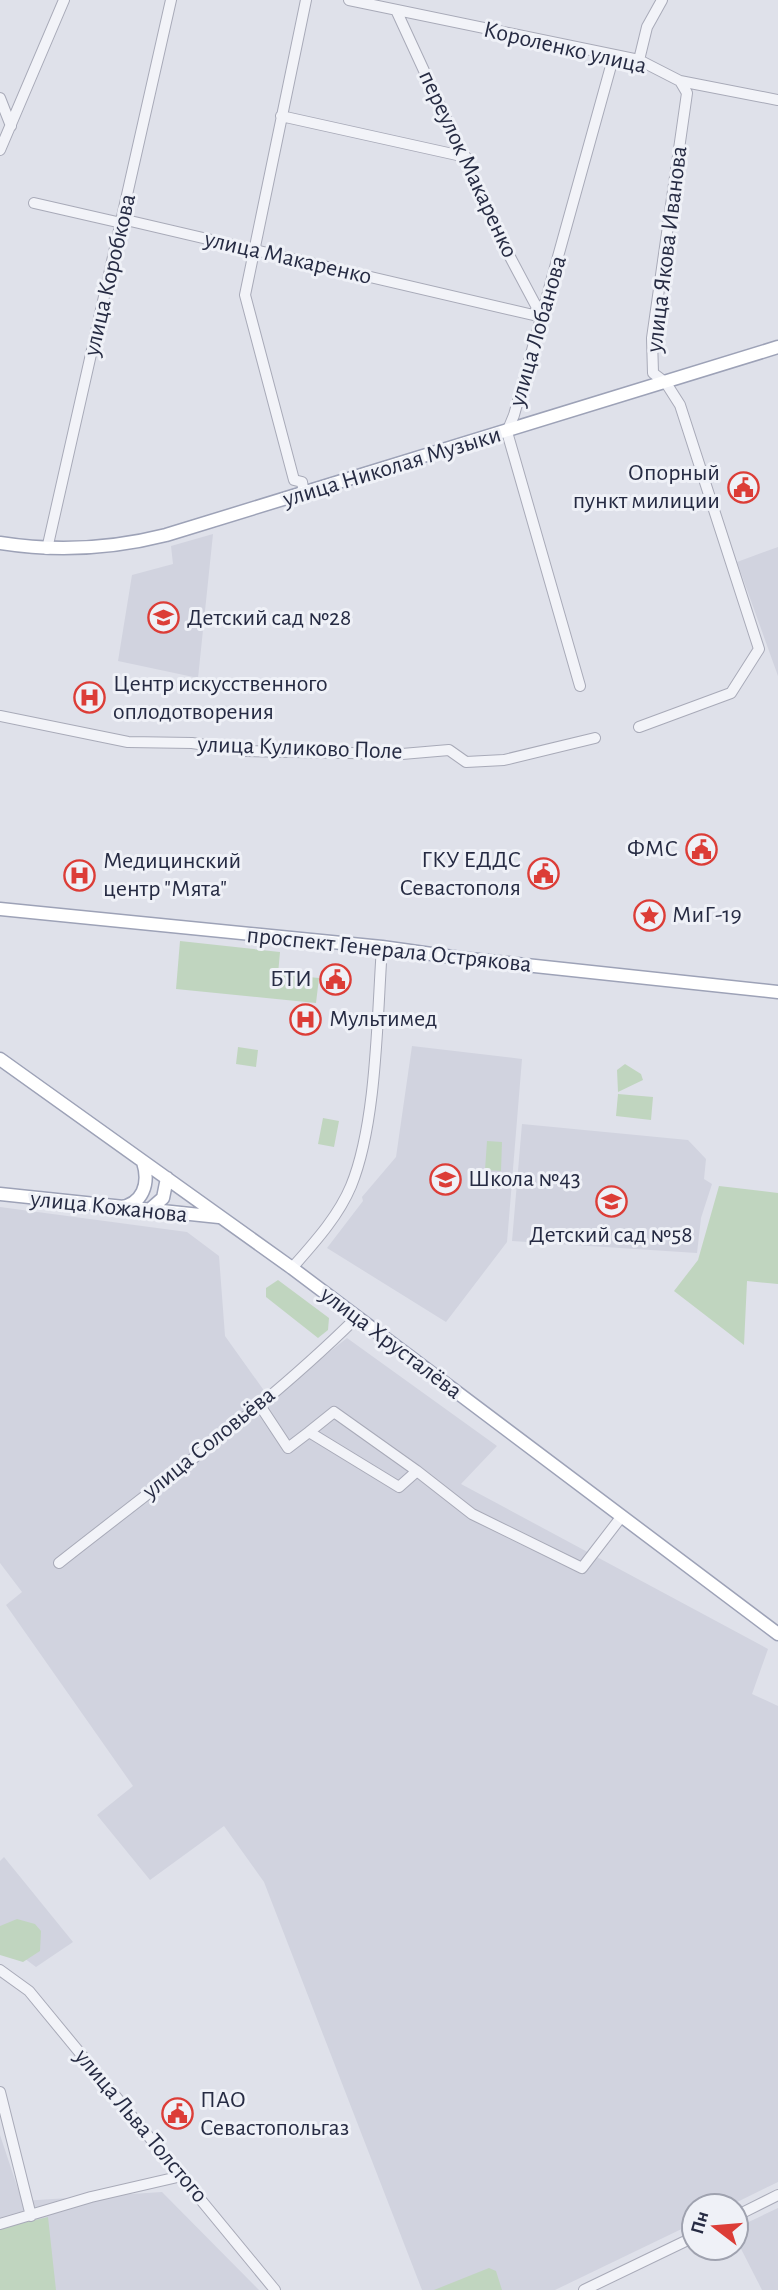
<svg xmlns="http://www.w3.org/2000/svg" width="778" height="2290" viewBox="0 0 778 2290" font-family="'Alegreya Sans',sans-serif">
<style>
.built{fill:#d1d3df}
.green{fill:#c0d5bf}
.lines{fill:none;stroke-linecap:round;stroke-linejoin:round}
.minor-casing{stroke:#a8aab8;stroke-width:12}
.major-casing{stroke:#9da2b7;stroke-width:15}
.minor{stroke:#f2f3f8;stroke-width:10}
.major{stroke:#fff;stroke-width:12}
.labels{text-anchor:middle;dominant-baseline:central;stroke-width:6;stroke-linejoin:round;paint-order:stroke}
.street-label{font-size:24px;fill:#262b43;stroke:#eff1f7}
.poi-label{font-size:24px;fill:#262b43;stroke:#eff1f7;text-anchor:start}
</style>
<rect width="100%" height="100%" fill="#dfe1ea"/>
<path class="built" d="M213 534 198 678 118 661 132 575 173 564 171 546Z
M778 547V676L737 562Z
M412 1046 522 1059 507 1242 446 1322 327 1248 363 1201 362 1197 396 1157Z
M522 1124 688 1140 706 1159 704 1179 712 1184 701 1218 697 1253 512 1241Z
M0 1207 187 1232 219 1256 225 1336 270 1399 347 1338 497 1446 461 1484 768 1649 752 1694 778 1706V2182L729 2206H694V2223L555 2290H422L264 1882 224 1826 150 1880 97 1815 133 1786 6 1605 22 1592 0 1563Z
M4 1857 73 1942 36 1967 20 1955 0 1948V1861Z
M0 2135 22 2201 162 2192 259 2290H0Z
M778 2208V2290H762L736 2239V2228Z"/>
<path class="green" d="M180 941 280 952 278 974 319 978 316 1003 176 989Z
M238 1047 258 1050 256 1067 236 1064Z
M625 1064 641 1074 643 1080 618 1092 617 1070Z
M618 1094 653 1097 651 1120 616 1116Z
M323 1118 339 1121 334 1147 318 1144Z
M487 1141 502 1142 501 1171 485 1170Z
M719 1186 778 1193V1284L747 1281 744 1345 674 1291 698 1260Z
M278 1280 329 1318 328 1330 318 1338 266 1297V1288Z
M17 1919 35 1924 41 1931 40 1951 23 1962 0 1955V1926Z
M48 2217 56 2290H0V2228Z
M489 2268 496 2271 502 2290H434Z"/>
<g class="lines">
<defs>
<path id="minor" d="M349 0 639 60 680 81 778 100
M396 10 509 255 542 317
M639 60 647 27 662 0
M0 98 11 126
M281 116 466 157
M0 150 64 0
M34 203 117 222 126 220 542 317
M304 493 302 482 294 480 245 295 306 0
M47 549 171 0
M580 686 507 432 514 415 614 55
M0 716 128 742 192 743 246 751 402 754 449 750 466 762 504 760 595 738
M639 727 731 693 759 649 680 405 666 383 653 373 652 338 687 93 680 81
M292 1268C314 1243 338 1217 351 1186 377 1123 377 1016 382 947
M259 1404 288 1448 309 1432 399 1487 417 1471 472 1514 582 1568 622 1516
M309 1432 334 1412 417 1471
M59 1563C159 1484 265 1408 356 1318
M0 1970 29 1991 275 2290
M0 2092 31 2216
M736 2216 778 2195
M0 2224 91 2197 182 2176
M584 2290 694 2237"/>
<path id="major" d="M0 543C57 552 111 549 166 535L778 347
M0 909 382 947 460 958 778 992
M0 1059 292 1268 778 1634
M0 1194 219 1217
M119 1208C143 1204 150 1184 143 1162
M147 1212 163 1198 167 1178"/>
</defs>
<use href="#minor" class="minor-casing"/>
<use href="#major" class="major-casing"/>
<use href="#minor" class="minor"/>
<use href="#major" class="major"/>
</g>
<defs>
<symbol id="civic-ring" viewBox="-11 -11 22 22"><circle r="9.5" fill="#eff1f7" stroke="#dc3d37" stroke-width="1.5"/><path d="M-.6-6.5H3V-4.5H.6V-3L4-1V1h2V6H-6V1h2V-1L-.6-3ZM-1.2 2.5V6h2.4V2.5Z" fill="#dc3d37"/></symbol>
<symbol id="school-ring" viewBox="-11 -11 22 22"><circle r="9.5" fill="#eff1f7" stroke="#dc3d37" stroke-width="1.5"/><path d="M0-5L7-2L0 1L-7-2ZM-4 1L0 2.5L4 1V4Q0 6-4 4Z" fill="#dc3d37"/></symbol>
<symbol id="hospital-ring" viewBox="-11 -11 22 22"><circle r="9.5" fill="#eff1f7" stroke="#dc3d37" stroke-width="1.5"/><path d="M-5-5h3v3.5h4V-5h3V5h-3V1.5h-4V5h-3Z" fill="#dc3d37"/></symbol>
<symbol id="sight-ring" viewBox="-11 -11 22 22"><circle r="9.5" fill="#eff1f7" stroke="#dc3d37" stroke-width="1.5"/><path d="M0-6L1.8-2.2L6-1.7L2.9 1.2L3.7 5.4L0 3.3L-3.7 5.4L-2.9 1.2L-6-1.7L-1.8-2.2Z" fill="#dc3d37"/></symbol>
</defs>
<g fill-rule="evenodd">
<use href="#civic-ring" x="726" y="470" width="35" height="35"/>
<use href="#school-ring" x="146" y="600" width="35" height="35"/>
<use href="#hospital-ring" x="72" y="680" width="35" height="35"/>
<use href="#civic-ring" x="684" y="832" width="35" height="35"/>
<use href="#civic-ring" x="526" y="856" width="35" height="35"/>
<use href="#hospital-ring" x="62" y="858" width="35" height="35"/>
<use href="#sight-ring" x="632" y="898" width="35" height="35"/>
<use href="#civic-ring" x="318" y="962" width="35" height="35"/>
<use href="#hospital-ring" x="288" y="1002" width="35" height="35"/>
<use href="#school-ring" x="428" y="1162" width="35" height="35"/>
<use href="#school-ring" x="594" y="1184" width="35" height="35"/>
<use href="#civic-ring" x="160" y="2096" width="35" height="35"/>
</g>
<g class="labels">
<g class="street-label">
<text transform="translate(565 48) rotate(13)">Короленко улица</text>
<text transform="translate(468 164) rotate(65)">переулок Макаренко</text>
<text transform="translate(667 249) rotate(-83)">улица Якова Иванова</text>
<text transform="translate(288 258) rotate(13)">улица Макаренко</text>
<text transform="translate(110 275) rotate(-77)">улица Коробкова</text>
<text transform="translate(538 331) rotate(-74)">улица Лобанова</text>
<text transform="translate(392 467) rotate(-17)">улица Николая Музыки</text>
<text transform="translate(300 748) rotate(2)">улица Куликово Поле</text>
<text transform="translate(389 950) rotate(6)">проспект Генерала Острякова</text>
<text transform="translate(109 1207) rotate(6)">улица Кожанова</text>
<text transform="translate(391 1343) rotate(37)">улица Хрусталёва</text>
<text transform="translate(209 1443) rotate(-39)">улица Соловьёва</text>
<text transform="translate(141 2126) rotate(50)">улица Льва Толстого</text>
</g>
<g class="poi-label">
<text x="720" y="473" text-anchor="end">Опорный<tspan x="720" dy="28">пункт милиции</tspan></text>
<text x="187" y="618">Детский сад №28</text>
<text x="113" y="684">Центр искусственного<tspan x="113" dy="28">оплодотворения</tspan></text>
<text x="678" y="849" text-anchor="end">ФМС</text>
<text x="521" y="860" text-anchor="end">ГКУ ЕДДС<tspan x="521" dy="28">Севастополя</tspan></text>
<text x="103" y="861">Медицинский<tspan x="103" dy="28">центр "Мята"</tspan></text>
<text x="672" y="915">МиГ-19</text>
<text x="312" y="979" text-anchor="end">БТИ</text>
<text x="329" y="1019">Мультимед</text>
<text x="468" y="1179">Школа №43</text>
<text x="611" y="1235" text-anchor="middle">Детский сад №58</text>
<text x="200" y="2100">ПАО<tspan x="200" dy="28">Севастопольгаз</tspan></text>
</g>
</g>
<g transform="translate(715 2227) rotate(286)"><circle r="33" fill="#eff1f7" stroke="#9fa2af" stroke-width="2"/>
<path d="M0-5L12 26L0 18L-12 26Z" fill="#dc3d37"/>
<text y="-10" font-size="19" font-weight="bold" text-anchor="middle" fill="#262b43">Пн</text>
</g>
</svg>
